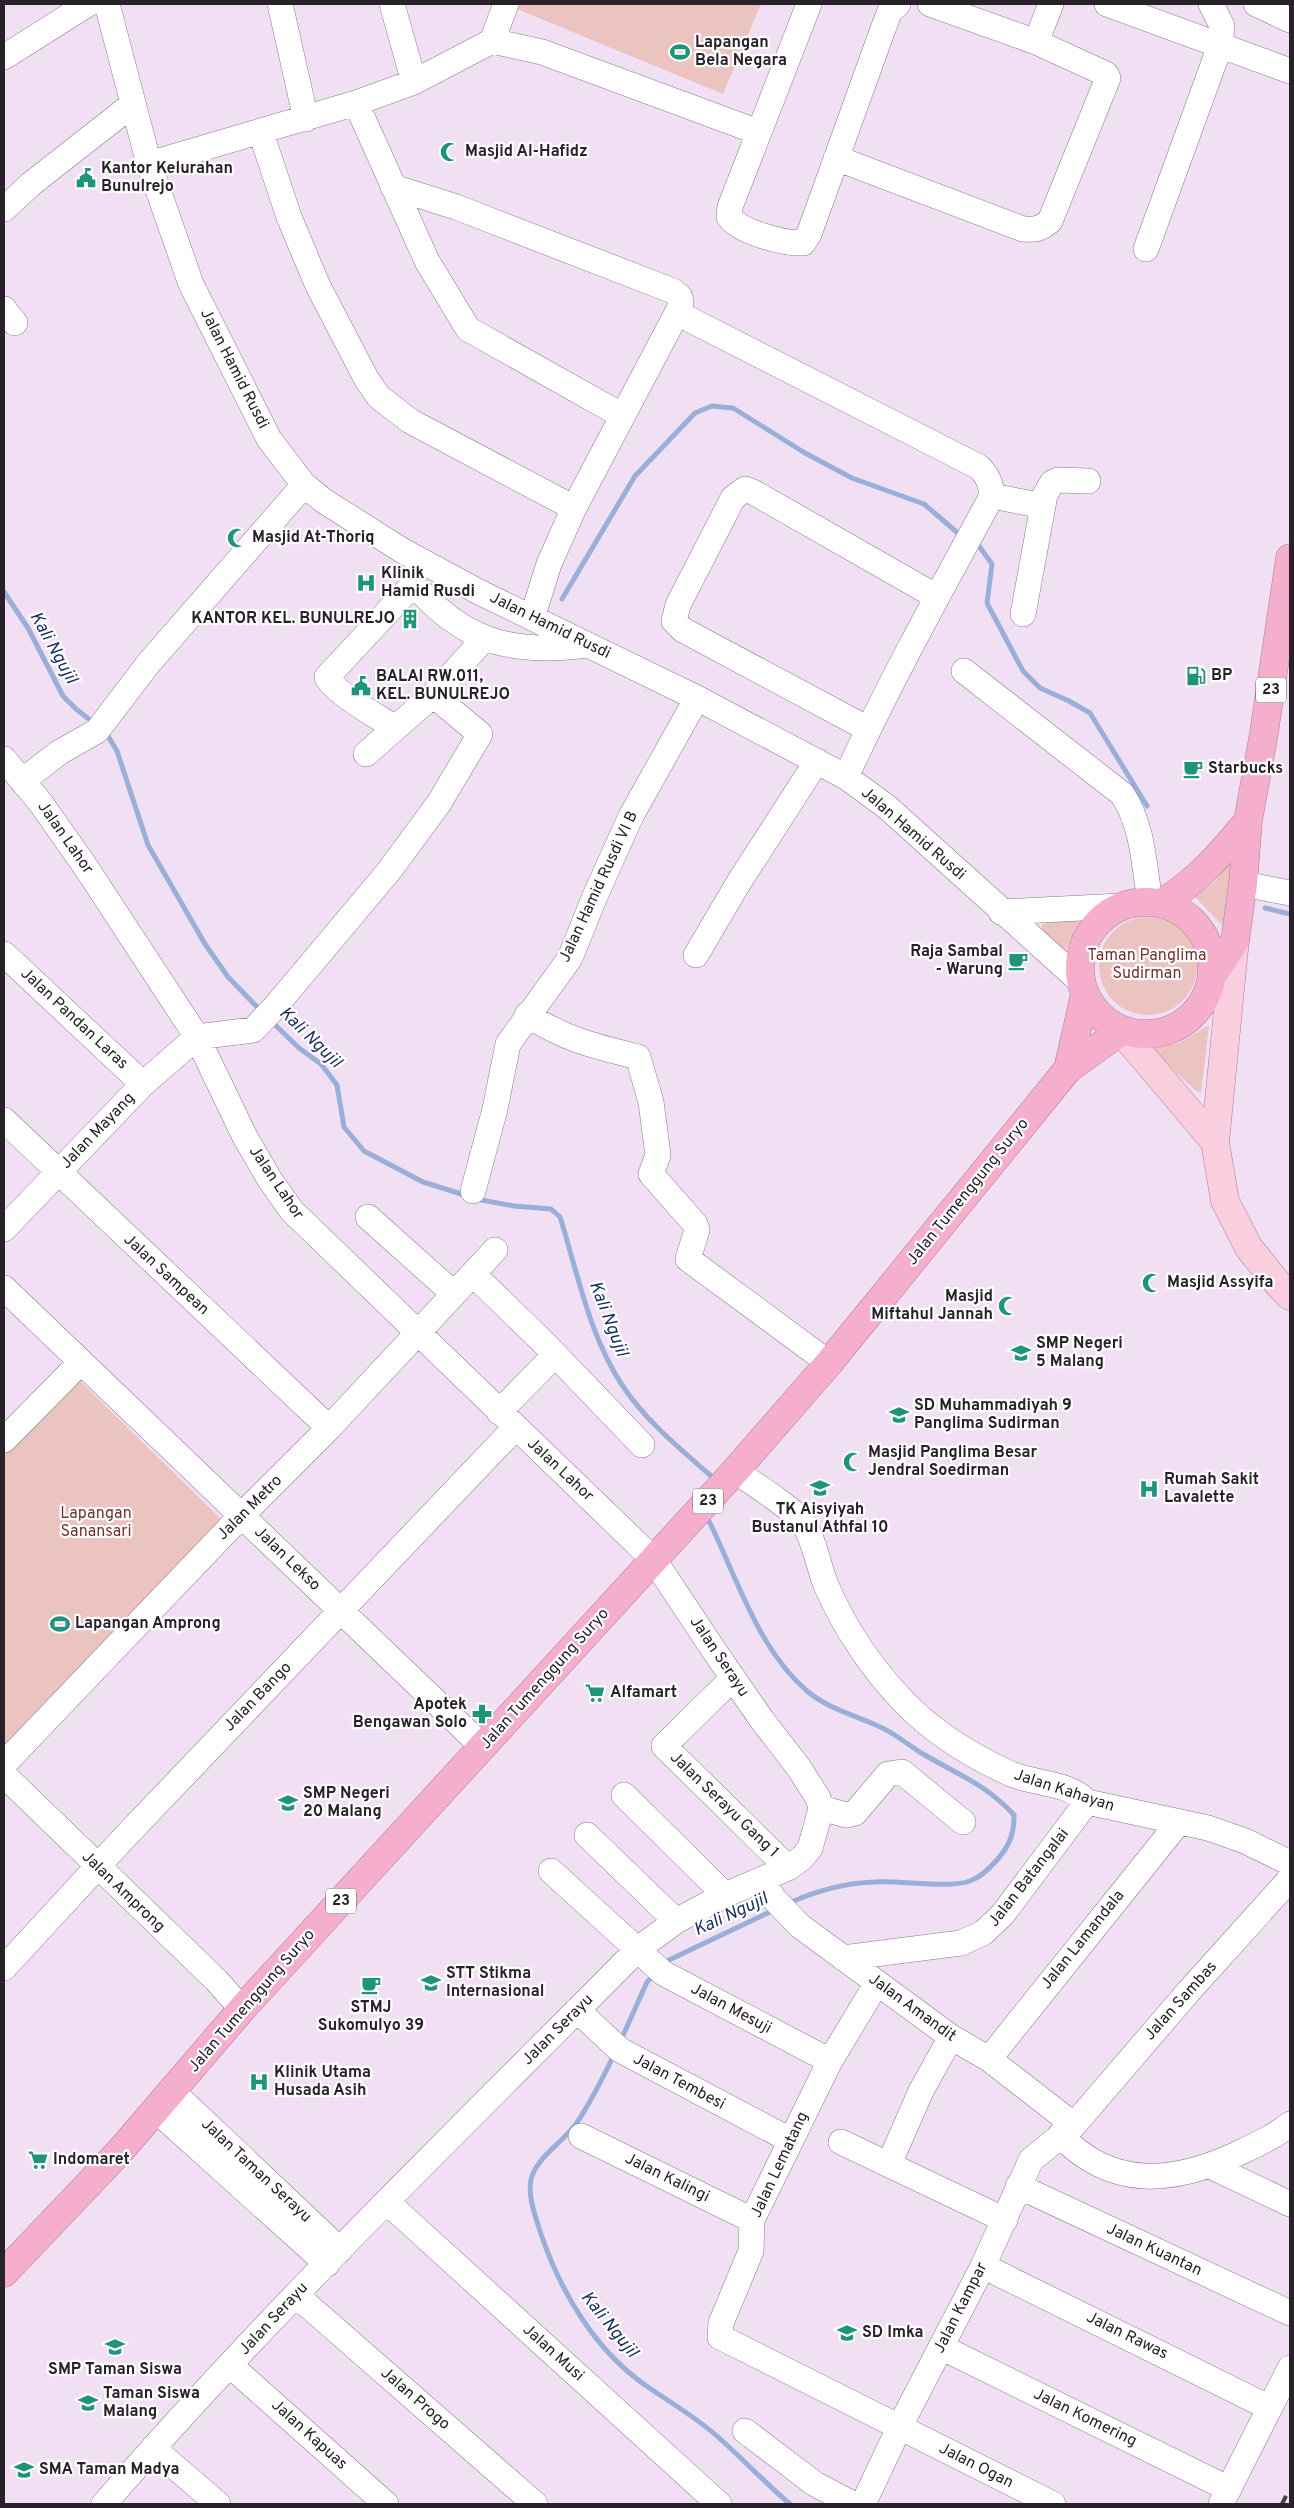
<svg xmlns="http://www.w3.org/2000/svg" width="1294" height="2508" viewBox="0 0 1294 2508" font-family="Overpass,sans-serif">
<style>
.green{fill:#ebc3c0}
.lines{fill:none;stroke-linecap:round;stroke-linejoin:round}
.stream{stroke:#99afd7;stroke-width:5}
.minor-casing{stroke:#88788a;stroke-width:26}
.major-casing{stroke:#ad7d93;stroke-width:29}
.highway-casing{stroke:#ad7d93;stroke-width:29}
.minor{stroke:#fff;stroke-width:25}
.major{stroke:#f9cfe0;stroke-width:28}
.highway{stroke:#f5afcc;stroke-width:28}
.rail{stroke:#48404a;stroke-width:4;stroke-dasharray:9 9;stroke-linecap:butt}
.labels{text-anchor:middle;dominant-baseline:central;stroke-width:4.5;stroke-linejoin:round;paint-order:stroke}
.shield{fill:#fff;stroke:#686469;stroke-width:1}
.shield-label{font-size:15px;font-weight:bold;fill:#282129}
.poi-label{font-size:16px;font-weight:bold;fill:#282129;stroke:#fff;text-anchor:start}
.street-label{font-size:16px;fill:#282129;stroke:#fff}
.park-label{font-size:16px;fill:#733231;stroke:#fff}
.water-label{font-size:18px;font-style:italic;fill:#152e5f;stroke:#fff}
</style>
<rect width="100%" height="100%" fill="#f1e0f4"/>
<path class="green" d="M520 4H761L723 94 517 9Z
M1237 852 1223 926 1195 897 1215 881Z
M1099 966a49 49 0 1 1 98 0a49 49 0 1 1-98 0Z
M1080 918 1065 952 1041 930 1042 924Z
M1209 1025 1202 1085 1201 1092 1196 1091 1152 1050 1156 1047 1179 1043Z
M80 1381 222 1520 4 1753V1451Z"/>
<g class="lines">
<path class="stream" d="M979 546 992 564 987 603 1023 671 1040 688 1069 701 1090 713 1147 806
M4 592 28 628 63 696 76 709 94 723
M562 599 635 476 695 413 712 406 733 408 805 453 852 478 924 504 959 534
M105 731 117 751 148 845 205 944 228 977 261 1011
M1265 908 1290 914
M270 1020 299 1048 321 1064 337 1085 344 1127 364 1151 423 1182 468 1196
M476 1199 514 1206 551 1209 560 1217C578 1274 589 1335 622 1385 645 1420 679 1448 710 1475
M709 1521C737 1578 758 1649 807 1691 827 1708 854 1715 878 1726 895 1733 908 1745 923 1754 957 1774 987 1785 1014 1815 1014 1834 1010 1845 997 1860 990 1868 981 1877 970 1881 946 1889 901 1880 874 1882 844 1883 816 1891 789 1903
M663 1964 667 1961 774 1910
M621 2040 647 1982 654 1975
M614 2055C603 2077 592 2100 578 2121 566 2140 540 2154 532 2176 526 2193 536 2218 541 2234 561 2293 596 2352 648 2387 671 2403 697 2418 718 2437 743 2459 765 2483 790 2504"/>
<defs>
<path id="minor" d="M107 4 149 164 191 284 269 439 304 485 324 501 403 551 479 592 697 698 846 777 887 807 1079 980
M280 4 306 119
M392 4 414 82
M809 4 730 207 729 217C740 232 785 244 803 243L809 234 883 29 890 11 898 4
M930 4 1036 42 1051 4
M1107 4 1290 71
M1256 4 1290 20
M492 41 506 4
M4 57 88 4
M356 103 427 261 468 329 621 415
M261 133 289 217 318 286 367 380 379 397 410 421 574 508
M836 158 1023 229C1035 230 1041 229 1050 221L1108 78 1106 74 1036 42
M149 164 356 103 414 82 492 41 542 52 758 132
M393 187 456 207 673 291 680 297 681 304 677 313 574 508 549 564 532 618
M4 209 31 184 133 104
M1146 249 1220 46 1222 26 1211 4
M4 309 15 323
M677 313 979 467C988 476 991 484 992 496 942 588 890 681 846 777
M992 496 1043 506
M421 592C470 645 518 654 587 645
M1023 614 1045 495 1052 483 1058 480 1088 481
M964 671 1122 794C1143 825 1144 865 1150 902
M395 728C380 718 332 691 327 677L408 590
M868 729 683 630 674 621 678 605 733 498 745 489 753 492 937 597
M366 754 433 695 485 638
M4 759 40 802 85 866 197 1037 245 1137 270 1180 292 1211 654 1560 713 1649 762 1720 799 1768 818 1798 821 1808 818 1820 810 1848 802 1858 788 1868 725 1895 676 1921 638 1949C458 2131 272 2310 104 2504
M22 781 60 752 97 731 148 664 304 485
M1243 884 1290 893
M1001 912 1122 906
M4 954 143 1084
M696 955 739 882 817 761
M527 1015C567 1040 593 1046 638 1057L651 1102 658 1155 651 1174 695 1224 697 1230 688 1259 829 1363
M197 1037 253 1030 274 1008 389 871 439 803 480 734 433 695
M4 1120 329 1428
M473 1191 495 1109 508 1044 570 958 595 896 631 816 697 698
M368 1217 454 1294
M4 1229 143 1084 197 1037
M473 1274 544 1343 642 1445
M4 1288 483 1747
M499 1412 555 1355
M4 1440 81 1362
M735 1471C751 1482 794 1509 804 1524 815 1542 818 1565 826 1585 844 1627 872 1669 904 1702 934 1733 971 1756 1011 1774 1035 1784 1069 1782 1087 1802L1208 1828 1245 1841 1290 1863
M733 1678 664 1746 788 1868
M4 1764 242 1515 329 1428 495 1250
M4 1775 216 1980 242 2009
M624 1795 725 1895
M821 1808 846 1815 855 1813 888 1774 902 1772 963 1822
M587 1835 676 1921
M551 1871 663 1973 830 2061
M762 1880 774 1899 800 1926 951 2037 989 2059 1074 2125
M843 1958 961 1943 983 1933 1003 1914 1087 1802
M4 1968 123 1839 515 1428
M877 1983 830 2061 752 2220 751 2251 721 2323 720 2337 1053 2504
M577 2010 620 2050 790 2140
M989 2059 1179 1822
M173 2092 340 2250
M156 2110 327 2264
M1060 2135C1112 2190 1174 2183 1237 2154 1256 2145 1274 2137 1290 2124
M581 2136 752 2220
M841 2142 1005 2220
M889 2164 921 2091 951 2037
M1210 2166 1290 2204
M1018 2186 1290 2313
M387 2202 719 2504
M983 2266 1270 2408
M296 2295 535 2504
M941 2347 1229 2489
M231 2366 386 2504
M745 2431 815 2484 853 2504
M153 2448 218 2504
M863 2504 900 2426 983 2266 1031 2160 1074 2125 1189 1991 1290 1879
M1221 2504 1290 2368"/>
<path id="major" d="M1235 939 1215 1142 1225 1201 1249 1248 1279 1285 1290 1296
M1121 1031 1215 1142"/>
<path id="highway" d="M1080 968a66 66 0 1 1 132 0a66 66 0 1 1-132 0Z
M1162 903C1197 881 1222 853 1248 821
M1212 976 1235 941 1243 884 1248 821 1264 733 1290 558
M1068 1069 1085 994
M4 2273 121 2150 242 2009 735 1471 829 1363 1068 1069 1121 1031"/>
</defs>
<use href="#minor" class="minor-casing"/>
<use href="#major" class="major-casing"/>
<use href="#highway" class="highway-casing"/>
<use href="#minor" class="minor"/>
<use href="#major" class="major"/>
<use href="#highway" class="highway"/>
<path class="rail" d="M1282 2504 1290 2488"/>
</g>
<defs>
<symbol id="stadium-bare" viewBox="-9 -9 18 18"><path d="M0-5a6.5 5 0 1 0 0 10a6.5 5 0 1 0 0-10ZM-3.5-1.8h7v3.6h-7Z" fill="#1e9479" stroke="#fff" stroke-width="2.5" paint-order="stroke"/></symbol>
<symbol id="mosque-bare" viewBox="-9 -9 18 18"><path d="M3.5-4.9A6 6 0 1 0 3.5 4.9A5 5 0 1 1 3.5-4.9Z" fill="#1e9479" stroke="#fff" stroke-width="2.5" paint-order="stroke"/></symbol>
<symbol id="civic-bare" viewBox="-9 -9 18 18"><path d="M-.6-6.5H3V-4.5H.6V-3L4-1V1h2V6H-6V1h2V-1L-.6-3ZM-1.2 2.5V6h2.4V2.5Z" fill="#1e9479" stroke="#fff" stroke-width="2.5" paint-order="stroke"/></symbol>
<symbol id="hospital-bare" viewBox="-9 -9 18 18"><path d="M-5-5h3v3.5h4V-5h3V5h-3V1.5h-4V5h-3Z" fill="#1e9479" stroke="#fff" stroke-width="2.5" paint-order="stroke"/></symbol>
<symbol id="building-bare" viewBox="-9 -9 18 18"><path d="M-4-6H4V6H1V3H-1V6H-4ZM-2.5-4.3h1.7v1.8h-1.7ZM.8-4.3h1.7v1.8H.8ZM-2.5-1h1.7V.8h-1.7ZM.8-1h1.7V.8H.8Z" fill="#1e9479" stroke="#fff" stroke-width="2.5" paint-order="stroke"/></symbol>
<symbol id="fuel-bare" viewBox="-9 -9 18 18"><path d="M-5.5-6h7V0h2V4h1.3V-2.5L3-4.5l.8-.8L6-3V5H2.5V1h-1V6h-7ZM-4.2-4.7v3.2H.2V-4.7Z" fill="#1e9479" stroke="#fff" stroke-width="2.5" paint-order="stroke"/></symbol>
<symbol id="cafe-bare" viewBox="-9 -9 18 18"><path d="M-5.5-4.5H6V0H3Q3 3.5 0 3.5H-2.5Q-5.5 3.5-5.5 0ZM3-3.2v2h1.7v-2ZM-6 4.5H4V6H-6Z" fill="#1e9479" stroke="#fff" stroke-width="2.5" paint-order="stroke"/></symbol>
<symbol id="school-bare" viewBox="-9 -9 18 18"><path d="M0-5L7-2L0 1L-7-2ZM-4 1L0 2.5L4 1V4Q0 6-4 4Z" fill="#1e9479" stroke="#fff" stroke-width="2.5" paint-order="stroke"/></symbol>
<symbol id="supermarket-bare" viewBox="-9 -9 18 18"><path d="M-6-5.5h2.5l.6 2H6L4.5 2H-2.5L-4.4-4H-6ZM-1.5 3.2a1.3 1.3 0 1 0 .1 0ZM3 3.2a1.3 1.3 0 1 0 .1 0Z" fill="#1e9479" stroke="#fff" stroke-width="2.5" paint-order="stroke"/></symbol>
<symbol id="pharmacy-bare" viewBox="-9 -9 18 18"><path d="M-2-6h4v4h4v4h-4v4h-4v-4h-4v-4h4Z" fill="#1e9479" stroke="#fff" stroke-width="2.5" paint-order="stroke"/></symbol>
<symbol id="university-bare" viewBox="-9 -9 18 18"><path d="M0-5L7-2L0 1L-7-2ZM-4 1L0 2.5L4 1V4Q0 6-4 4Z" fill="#1e9479" stroke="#fff" stroke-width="2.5" paint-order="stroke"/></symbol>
</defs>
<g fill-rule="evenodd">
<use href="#stadium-bare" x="666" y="38" width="28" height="28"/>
<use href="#mosque-bare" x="436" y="138" width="28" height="28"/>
<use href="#civic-bare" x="72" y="164" width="28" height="28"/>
<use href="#mosque-bare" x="223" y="524" width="28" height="28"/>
<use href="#hospital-bare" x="352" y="569" width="28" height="28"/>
<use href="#building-bare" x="396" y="605" width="28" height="28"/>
<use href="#fuel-bare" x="1182" y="662" width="28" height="28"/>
<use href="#civic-bare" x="347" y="672" width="28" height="28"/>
<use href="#cafe-bare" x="1179" y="755" width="28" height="28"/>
<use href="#cafe-bare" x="1004" y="947" width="28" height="28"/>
<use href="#mosque-bare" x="1138" y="1269" width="28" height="28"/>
<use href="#mosque-bare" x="994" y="1292" width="28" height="28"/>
<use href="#school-bare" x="1007" y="1339" width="28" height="28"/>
<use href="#school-bare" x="885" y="1401" width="28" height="28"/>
<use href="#mosque-bare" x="839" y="1448" width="28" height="28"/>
<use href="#school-bare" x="806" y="1474" width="28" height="28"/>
<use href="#hospital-bare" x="1135" y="1475" width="28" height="28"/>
<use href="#stadium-bare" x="46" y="1610" width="28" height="28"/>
<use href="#supermarket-bare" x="581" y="1679" width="28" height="28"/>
<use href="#pharmacy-bare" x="468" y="1700" width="28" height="28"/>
<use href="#school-bare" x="274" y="1789" width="28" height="28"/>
<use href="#university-bare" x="417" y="1969" width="28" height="28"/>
<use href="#cafe-bare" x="357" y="1971" width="28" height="28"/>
<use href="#hospital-bare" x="245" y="2068" width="28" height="28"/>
<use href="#supermarket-bare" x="24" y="2146" width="28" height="28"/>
<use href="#school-bare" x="833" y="2319" width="28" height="28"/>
<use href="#school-bare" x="101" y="2333" width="28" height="28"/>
<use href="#school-bare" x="74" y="2389" width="28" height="28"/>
<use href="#school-bare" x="10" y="2456" width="28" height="28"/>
</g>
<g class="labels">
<g class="shield">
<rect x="1256" y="677.5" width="30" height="25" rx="4"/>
<rect x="693" y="1488.5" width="30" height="25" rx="4"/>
<rect x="326" y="1888.5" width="30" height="25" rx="4"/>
</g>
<g class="shield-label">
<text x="1271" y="690">23</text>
<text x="708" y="1501">23</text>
<text x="341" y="1901">23</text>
</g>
<g class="poi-label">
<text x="695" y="43">Lapangan<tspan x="695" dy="18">Bela Negara</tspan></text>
<text x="465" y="152">Masjid Al-Hafidz</text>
<text x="101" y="169">Kantor Kelurahan<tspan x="101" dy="18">Bunulrejo</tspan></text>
<text x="252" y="538">Masjid At-Thoriq</text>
<text x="381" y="574">Klinik<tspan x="381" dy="18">Hamid Rusdi</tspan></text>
<text x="395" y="619" text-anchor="end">KANTOR KEL. BUNULREJO</text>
<text x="1211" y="676">BP</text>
<text x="376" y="677">BALAI RW.011,<tspan x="376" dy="18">KEL. BUNULREJO</tspan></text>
<text x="1208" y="769">Starbucks</text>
<text x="1003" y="952" text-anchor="end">Raja Sambal<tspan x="1003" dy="18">- Warung</tspan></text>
<text x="1167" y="1283">Masjid Assyifa</text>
<text x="993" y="1297" text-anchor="end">Masjid<tspan x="993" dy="18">Miftahul Jannah</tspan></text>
<text x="1036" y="1344">SMP Negeri<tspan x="1036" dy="18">5 Malang</tspan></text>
<text x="914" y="1406">SD Muhammadiyah 9<tspan x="914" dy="18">Panglima Sudirman</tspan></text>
<text x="868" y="1453">Masjid Panglima Besar<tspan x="868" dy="18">Jendral Soedirman</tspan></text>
<text x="1164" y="1480">Rumah Sakit<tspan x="1164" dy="18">Lavalette</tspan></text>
<text x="820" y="1510" text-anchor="middle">TK Aisyiyah<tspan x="820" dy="18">Bustanul Athfal 10</tspan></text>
<text x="75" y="1624">Lapangan Amprong</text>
<text x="610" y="1693">Alfamart</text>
<text x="467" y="1705" text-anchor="end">Apotek<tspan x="467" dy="18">Bengawan Solo</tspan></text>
<text x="303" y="1794">SMP Negeri<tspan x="303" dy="18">20 Malang</tspan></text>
<text x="446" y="1974">STT Stikma<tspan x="446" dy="18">Internasional</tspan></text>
<text x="371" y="2008" text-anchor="middle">STMJ<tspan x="371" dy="18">Sukomulyo 39</tspan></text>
<text x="274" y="2073">Klinik Utama<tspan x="274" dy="18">Husada Asih</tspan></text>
<text x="53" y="2160">Indomaret</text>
<text x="862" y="2333">SD Imka</text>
<text x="115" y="2370" text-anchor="middle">SMP Taman Siswa</text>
<text x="103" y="2394">Taman Siswa<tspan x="103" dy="18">Malang</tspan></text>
<text x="39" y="2470">SMA Taman Madya</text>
</g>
<g class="street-label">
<text transform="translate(234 369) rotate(63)">Jalan Hamid Rusdi</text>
<text transform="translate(550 626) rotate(26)">Jalan Hamid Rusdi</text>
<text transform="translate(913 834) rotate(41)">Jalan Hamid Rusdi</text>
<text transform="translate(65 838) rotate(55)">Jalan Lahor</text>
<text transform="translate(599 887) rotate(-65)">Jalan Hamid Rusdi VI B</text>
<text transform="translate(74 1019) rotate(43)">Jalan Pandan Laras</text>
<text transform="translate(98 1131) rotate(-46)">Jalan Mayang</text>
<text transform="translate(276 1183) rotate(56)">Jalan Lahor</text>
<text transform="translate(968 1192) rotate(-51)">Jalan Tumenggung Suryo</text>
<text transform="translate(166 1275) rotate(43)">Jalan Sampean</text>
<text transform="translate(560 1470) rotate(43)">Jalan Lahor</text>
<text transform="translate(250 1508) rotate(-45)">Jalan Metro</text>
<text transform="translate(287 1559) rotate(44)">Jalan Lekso</text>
<text transform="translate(719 1657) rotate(56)">Jalan Serayu</text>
<text transform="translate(545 1679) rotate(-48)">Jalan Tumenggung Suryo</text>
<text transform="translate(258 1697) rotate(-46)">Jalan Bango</text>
<text transform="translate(1064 1791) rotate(18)">Jalan Kahayan</text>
<text transform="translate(724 1805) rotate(44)">Jalan Serayu Gang 1</text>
<text transform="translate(1029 1878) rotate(-52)">Jalan Batangalai</text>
<text transform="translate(123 1892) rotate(44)">Jalan Amprong</text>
<text transform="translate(1083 1940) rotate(-51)">Jalan Lamandala</text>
<text transform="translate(252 2001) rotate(-49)">Jalan Tumenggung Suryo</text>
<text transform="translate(1181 2001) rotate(-48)">Jalan Sambas</text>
<text transform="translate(912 2008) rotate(36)">Jalan Amandit</text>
<text transform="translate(731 2009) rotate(28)">Jalan Mesuji</text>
<text transform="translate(558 2030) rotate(-45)">Jalan Serayu</text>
<text transform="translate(679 2082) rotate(28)">Jalan Tembesi</text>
<text transform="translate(780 2165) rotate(-65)">Jalan Lematang</text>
<text transform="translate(256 2171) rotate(43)">Jalan Taman Serayu</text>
<text transform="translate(667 2178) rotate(26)">Jalan Kalingi</text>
<text transform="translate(1154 2250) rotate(25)">Jalan Kuantan</text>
<text transform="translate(961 2308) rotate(-63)">Jalan Kampar</text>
<text transform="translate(274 2319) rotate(-47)">Jalan Serayu</text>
<text transform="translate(1127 2336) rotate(26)">Jalan Rawas</text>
<text transform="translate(553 2353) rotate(42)">Jalan Musi</text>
<text transform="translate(415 2399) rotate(41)">Jalan Progo</text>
<text transform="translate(1085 2418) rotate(26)">Jalan Komering</text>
<text transform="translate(309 2435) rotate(42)">Jalan Kapuas</text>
<text transform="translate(976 2466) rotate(27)">Jalan Ogan</text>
</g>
<g class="park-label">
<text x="1147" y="956">Taman Panglima<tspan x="1147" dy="18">Sudirman</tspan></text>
<text x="96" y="1514">Lapangan<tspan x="96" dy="18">Sanansari</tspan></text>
</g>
<g class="water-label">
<text transform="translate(53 648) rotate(61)">Kali Ngujil</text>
<text transform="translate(310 1038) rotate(44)">Kali Ngujil</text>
<text transform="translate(608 1319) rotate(69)">Kali Ngujil</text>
<text transform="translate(731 1915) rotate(-25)">Kali Ngujil</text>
<text transform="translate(609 2325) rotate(51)">Kali Ngujil</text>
</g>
</g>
<rect width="1294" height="2508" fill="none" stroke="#282129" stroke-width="10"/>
</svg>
